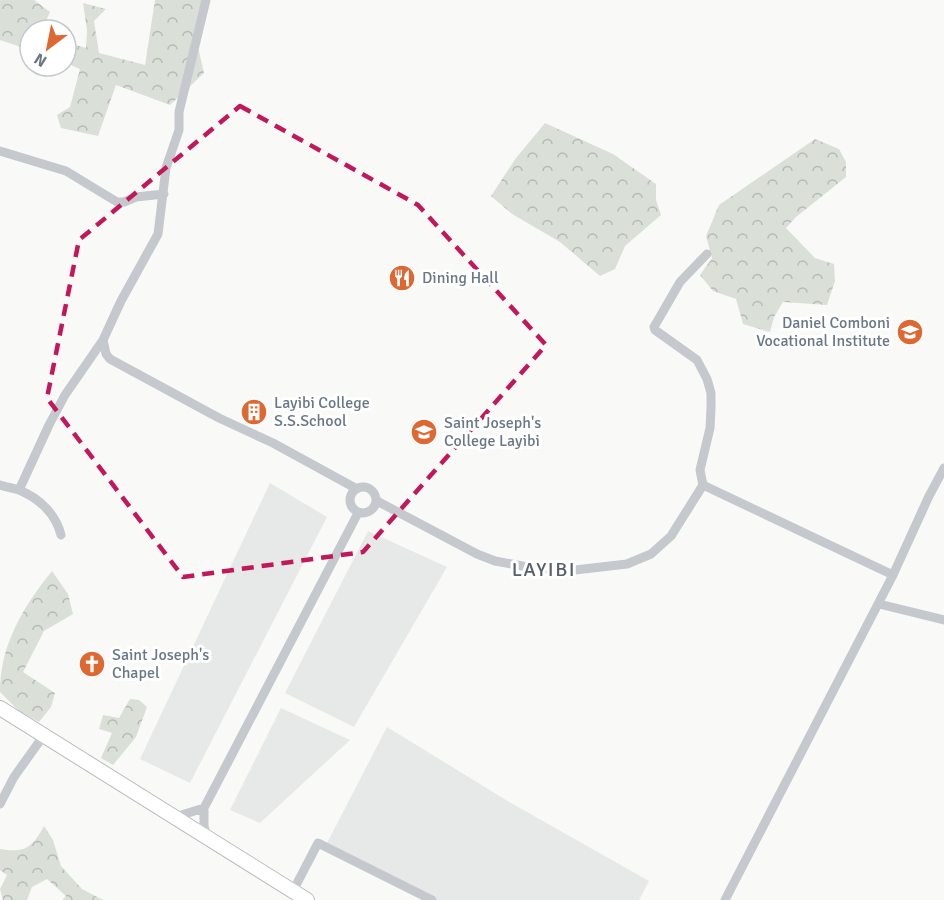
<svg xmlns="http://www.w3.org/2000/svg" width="944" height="900" viewBox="0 0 944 900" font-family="Signika,sans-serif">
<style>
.built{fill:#e7e8e8}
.forest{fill:url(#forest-crowns)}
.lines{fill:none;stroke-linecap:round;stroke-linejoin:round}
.secondary-casing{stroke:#b7bcc1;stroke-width:16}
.street{stroke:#c5c8cc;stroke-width:9}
.secondary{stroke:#fff;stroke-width:14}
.marked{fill:none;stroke:#c2185b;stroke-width:4.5;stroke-dasharray:12 8;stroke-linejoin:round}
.labels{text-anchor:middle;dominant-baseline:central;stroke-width:6;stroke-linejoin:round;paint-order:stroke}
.poi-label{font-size:16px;fill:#697787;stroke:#fff;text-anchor:start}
.quarter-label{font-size:20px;letter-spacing:1.5px;fill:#57616c;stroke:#fff}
</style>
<defs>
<pattern id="forest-crowns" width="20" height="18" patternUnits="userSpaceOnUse" patternTransform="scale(1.5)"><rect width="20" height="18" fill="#dae0d8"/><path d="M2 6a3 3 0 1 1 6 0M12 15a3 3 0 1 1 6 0" fill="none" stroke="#b5bab5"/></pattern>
</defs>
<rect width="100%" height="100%" fill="#f9f9f7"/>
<path class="built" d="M270 483 327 517 190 783 140 759Z
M368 531 447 567 354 727 285 693Z
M281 708 350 740 260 823 230 810Z
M387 727 511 803 649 881 639 900H436L326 845Z"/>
<path class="forest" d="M0 0H34L50 12 42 30H30V50L0 40Z
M155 0H205L195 33 204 73 170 105 116 85 98 136 61 128 57 115 70 107 80 69 66 63V42L86 48 87 30 83 3 106 9 94 21 99 53 145 65Z
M545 123 613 154 656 184V200L661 215 625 246 615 269 600 276 560 242 512 214 491 196 516 158Z
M815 139 839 149 846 162V177L796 217 786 228 815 258 834 264 835 281 827 305 783 302 774 317 770 332 743 324 736 299 713 291 700 275 712 258 706 236 719 205Z
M52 571 68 594 73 614 44 631 23 672 55 693 51 707 39 722 19 711 0 692C0 645 23 607 52 571Z
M130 699 139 700 147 707 136 737 113 765 101 758 112 733 99 729 103 715 119 718Z
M44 826 53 840 61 866 82 889 103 900H63L66 896 47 879 32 887 27 900H3L0 889 7 875 0 870V849C25 853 32 848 44 826Z"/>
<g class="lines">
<defs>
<path id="secondary" d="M0 708 307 900"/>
</defs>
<use href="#secondary" class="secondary-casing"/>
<path class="street" d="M0 151 66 171 117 202H124L136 197 164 194
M103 340 106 354 110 359 219 418 273 443 357 489
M0 485C6 487 13 488 19 490 39 498 56 514 61 535
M703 485 893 575
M350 500a13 13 0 1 1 26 0a13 13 0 1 1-26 0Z
M19 490 49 425 65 395 103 340 121 301 158 234 166 168 179 130V112L206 0
M377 501 477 554 495 561 533 568 575 570 627 564 651 554 671 536 703 485 700 470 710 428 711 408V393L707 379 697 360 655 330 654 327 680 282 707 254
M879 604 944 620
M0 804 14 777 44 735
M175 817 204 808
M207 838 204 826V808L358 513
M293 891 318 843 432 900
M725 900 893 575 929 496 944 468"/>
<use href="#secondary" class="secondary"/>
</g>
<path class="marked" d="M240 106 418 205 546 345 363 552 183 577 47 398 79 240Z"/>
<defs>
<symbol id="restaurant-disc" viewBox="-11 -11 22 22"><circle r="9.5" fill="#de6732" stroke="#fff"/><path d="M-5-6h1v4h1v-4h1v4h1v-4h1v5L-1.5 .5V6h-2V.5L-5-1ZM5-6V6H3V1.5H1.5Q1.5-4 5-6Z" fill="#fff"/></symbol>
<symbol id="school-disc" viewBox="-11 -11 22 22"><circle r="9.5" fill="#de6732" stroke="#fff"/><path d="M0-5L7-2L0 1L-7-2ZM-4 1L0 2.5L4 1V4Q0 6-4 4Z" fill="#fff"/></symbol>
<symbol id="building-disc" viewBox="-11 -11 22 22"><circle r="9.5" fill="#de6732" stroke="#fff"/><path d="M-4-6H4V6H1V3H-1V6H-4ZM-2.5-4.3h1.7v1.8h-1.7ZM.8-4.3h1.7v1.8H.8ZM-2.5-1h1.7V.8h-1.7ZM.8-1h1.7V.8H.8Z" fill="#fff"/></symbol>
<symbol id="church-disc" viewBox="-11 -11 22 22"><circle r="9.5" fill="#de6732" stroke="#fff"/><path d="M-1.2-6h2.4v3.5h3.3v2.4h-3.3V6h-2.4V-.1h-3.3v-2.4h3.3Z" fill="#fff"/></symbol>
</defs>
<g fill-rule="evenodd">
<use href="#restaurant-disc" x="387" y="263" width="30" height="30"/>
<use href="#school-disc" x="895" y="317" width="30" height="30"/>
<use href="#building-disc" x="239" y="397" width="30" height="30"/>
<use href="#school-disc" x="409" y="417" width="30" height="30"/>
<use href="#church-disc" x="77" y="649" width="30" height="30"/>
</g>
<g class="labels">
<g class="poi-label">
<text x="422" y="278">Dining Hall</text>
<text x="890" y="323" text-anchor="end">Daniel Comboni<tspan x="890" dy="18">Vocational Institute</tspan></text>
<text x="274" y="403">Layibi College<tspan x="274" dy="18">S.S.School</tspan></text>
<text x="444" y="423">Saint Joseph's<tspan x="444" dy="18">College Layibi</tspan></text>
<text x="112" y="655">Saint Joseph's<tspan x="112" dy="18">Chapel</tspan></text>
</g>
<g class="quarter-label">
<text x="544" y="569">LAYIBI</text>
</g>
</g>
<g transform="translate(48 48) rotate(212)"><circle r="28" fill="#ffffff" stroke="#c3c9cf" stroke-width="1.5"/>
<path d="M0-4.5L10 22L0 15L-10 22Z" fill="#de6732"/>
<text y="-9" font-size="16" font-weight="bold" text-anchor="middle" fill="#697787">N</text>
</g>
</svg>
